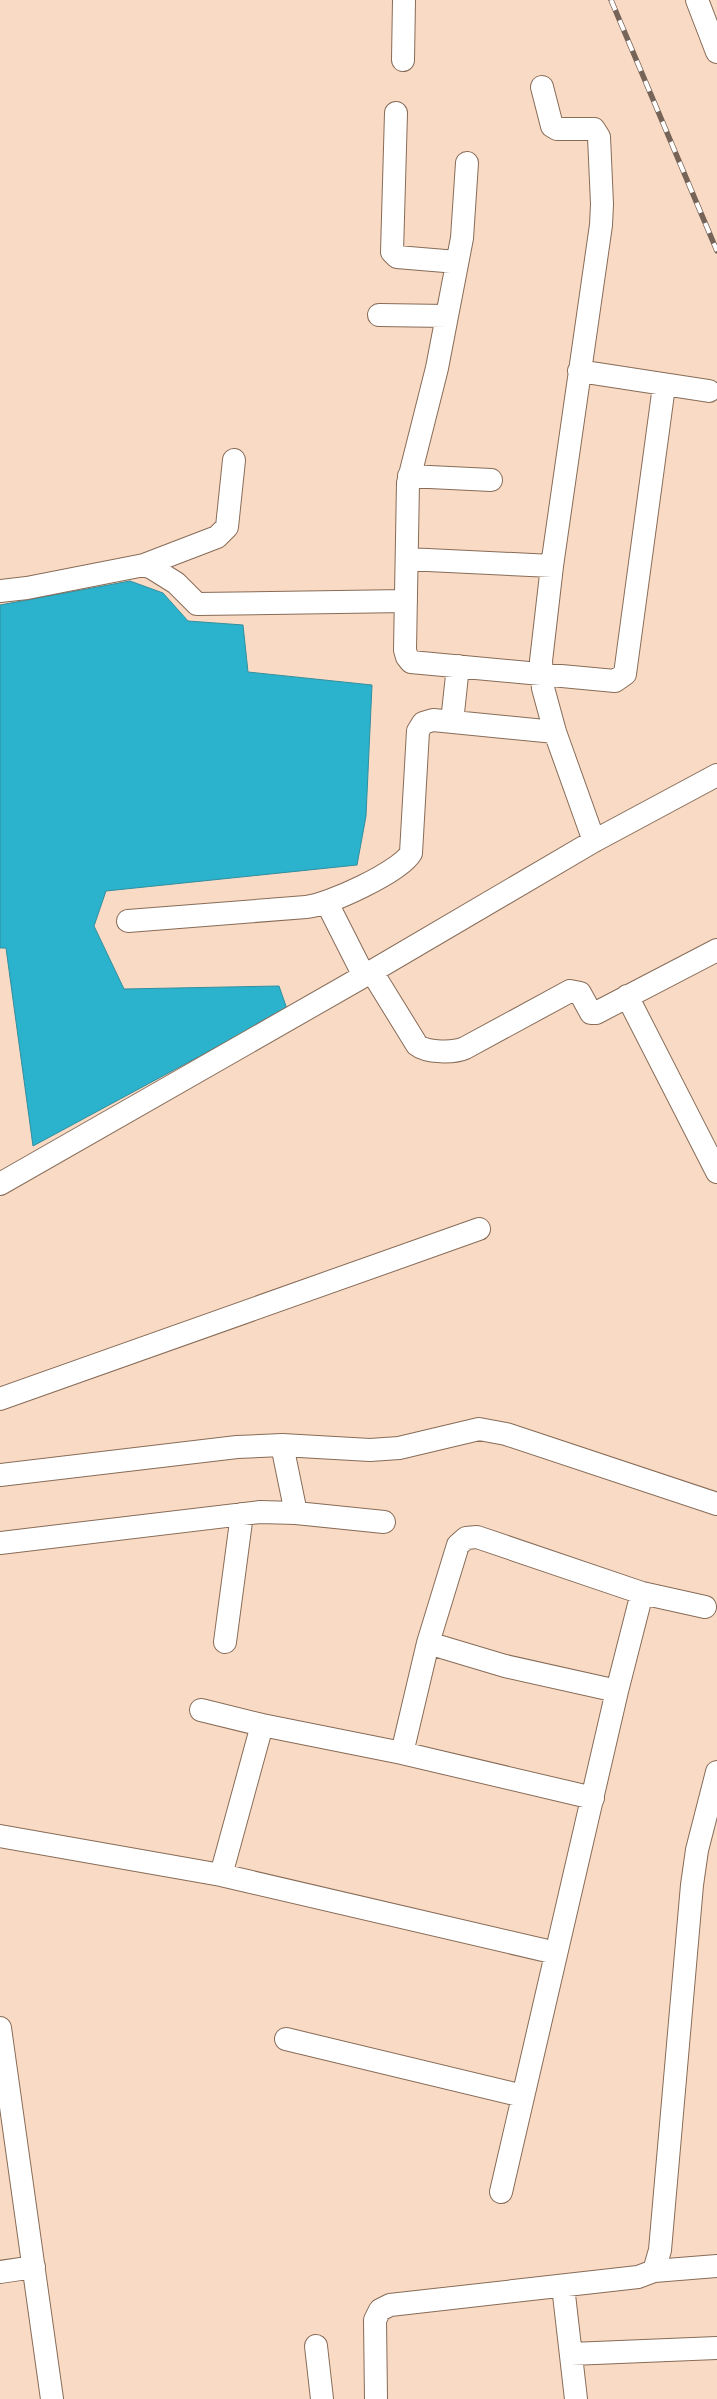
<svg xmlns="http://www.w3.org/2000/svg" width="717" height="2399" viewBox="0 0 717 2399" font-family="'Source Sans 3',sans-serif">
<style>
.water{fill:#2bb3ce;stroke:#328e9e}
.lines{fill:none;stroke-linecap:round;stroke-linejoin:round}
.minor-casing{stroke:#876c58;stroke-width:24}
.minor{stroke:#fff;stroke-width:22}
.rail-casing{stroke:#756457;stroke-width:5.5}
.rail{stroke:#fff;stroke-width:4;stroke-dasharray:11;stroke-linecap:butt}
</style>
<rect width="100%" height="100%" fill="#f9dac4"/>
<path class="water" d="M130 581 163 593 188 621 243 625 248 672 372 685 366 816 357 865 106 891 94 926 124 989 279 986 287 1009 33 1146 6 948H0V605Z"/>
<g class="lines">
<defs>
<path id="minor" d="M697 0 717 52
M403 60 404 0
M542 87 552 126 557 129H594L599 137 602 204 601 225 552 566 541 661 543 688 555 732 594 841
M396 113 392 252 397 257 457 262
M467 163 462 238 437 368 408 483 405 650 407 657 411 662 615 681 625 674 664 386
M379 315 447 316
M579 371 709 391
M409 476 491 480
M407 559 552 566
M144 565 217 537 227 527 234 460
M0 591 27 588 144 565 152 568 176 583 197 604 406 601
M452 722 458 666
M327 903 364 976
M128 921 306 907C328 905 400 872 411 853L418 731 423 723 433 720 555 732
M372 972 417 1045C427 1053 454 1053 465 1048L570 991 580 993 591 1013H596L717 950
M627 996 717 1172
M0 1184 364 976 594 841 717 775
M0 1399 479 1229
M282 1445 296 1513
M0 1475 237 1447 282 1445 370 1450 399 1448 479 1429 506 1434 717 1504
M0 1543 260 1512 296 1513 384 1522
M225 1642 242 1514
M428 1643 505 1666 617 1691
M201 1710 262 1725 402 1753 593 1798
M402 1753 428 1643 458 1545 466 1538 477 1537 642 1593 705 1607
M0 1836 221 1875 556 1953
M221 1875 262 1725
M0 2028 52 2399
M286 2039 523 2096
M501 2192 617 1691 642 1593
M654 2271 717 2266
M0 2272 34 2267
M563 2286 576 2399
M316 2346 322 2399
M571 2354 717 2348
M376 2399 375 2320 380 2310 390 2305 638 2277 654 2271 660 2250 692 1885 697 1850 717 1772"/>
</defs>
<use href="#minor" class="minor-casing"/>
<use href="#minor" class="minor"/>
<defs>
<path id="rail" d="M611 0 717 251"/>
</defs>
<use href="#rail" class="rail-casing"/>
<use href="#rail" class="rail"/>
</g>
</svg>
